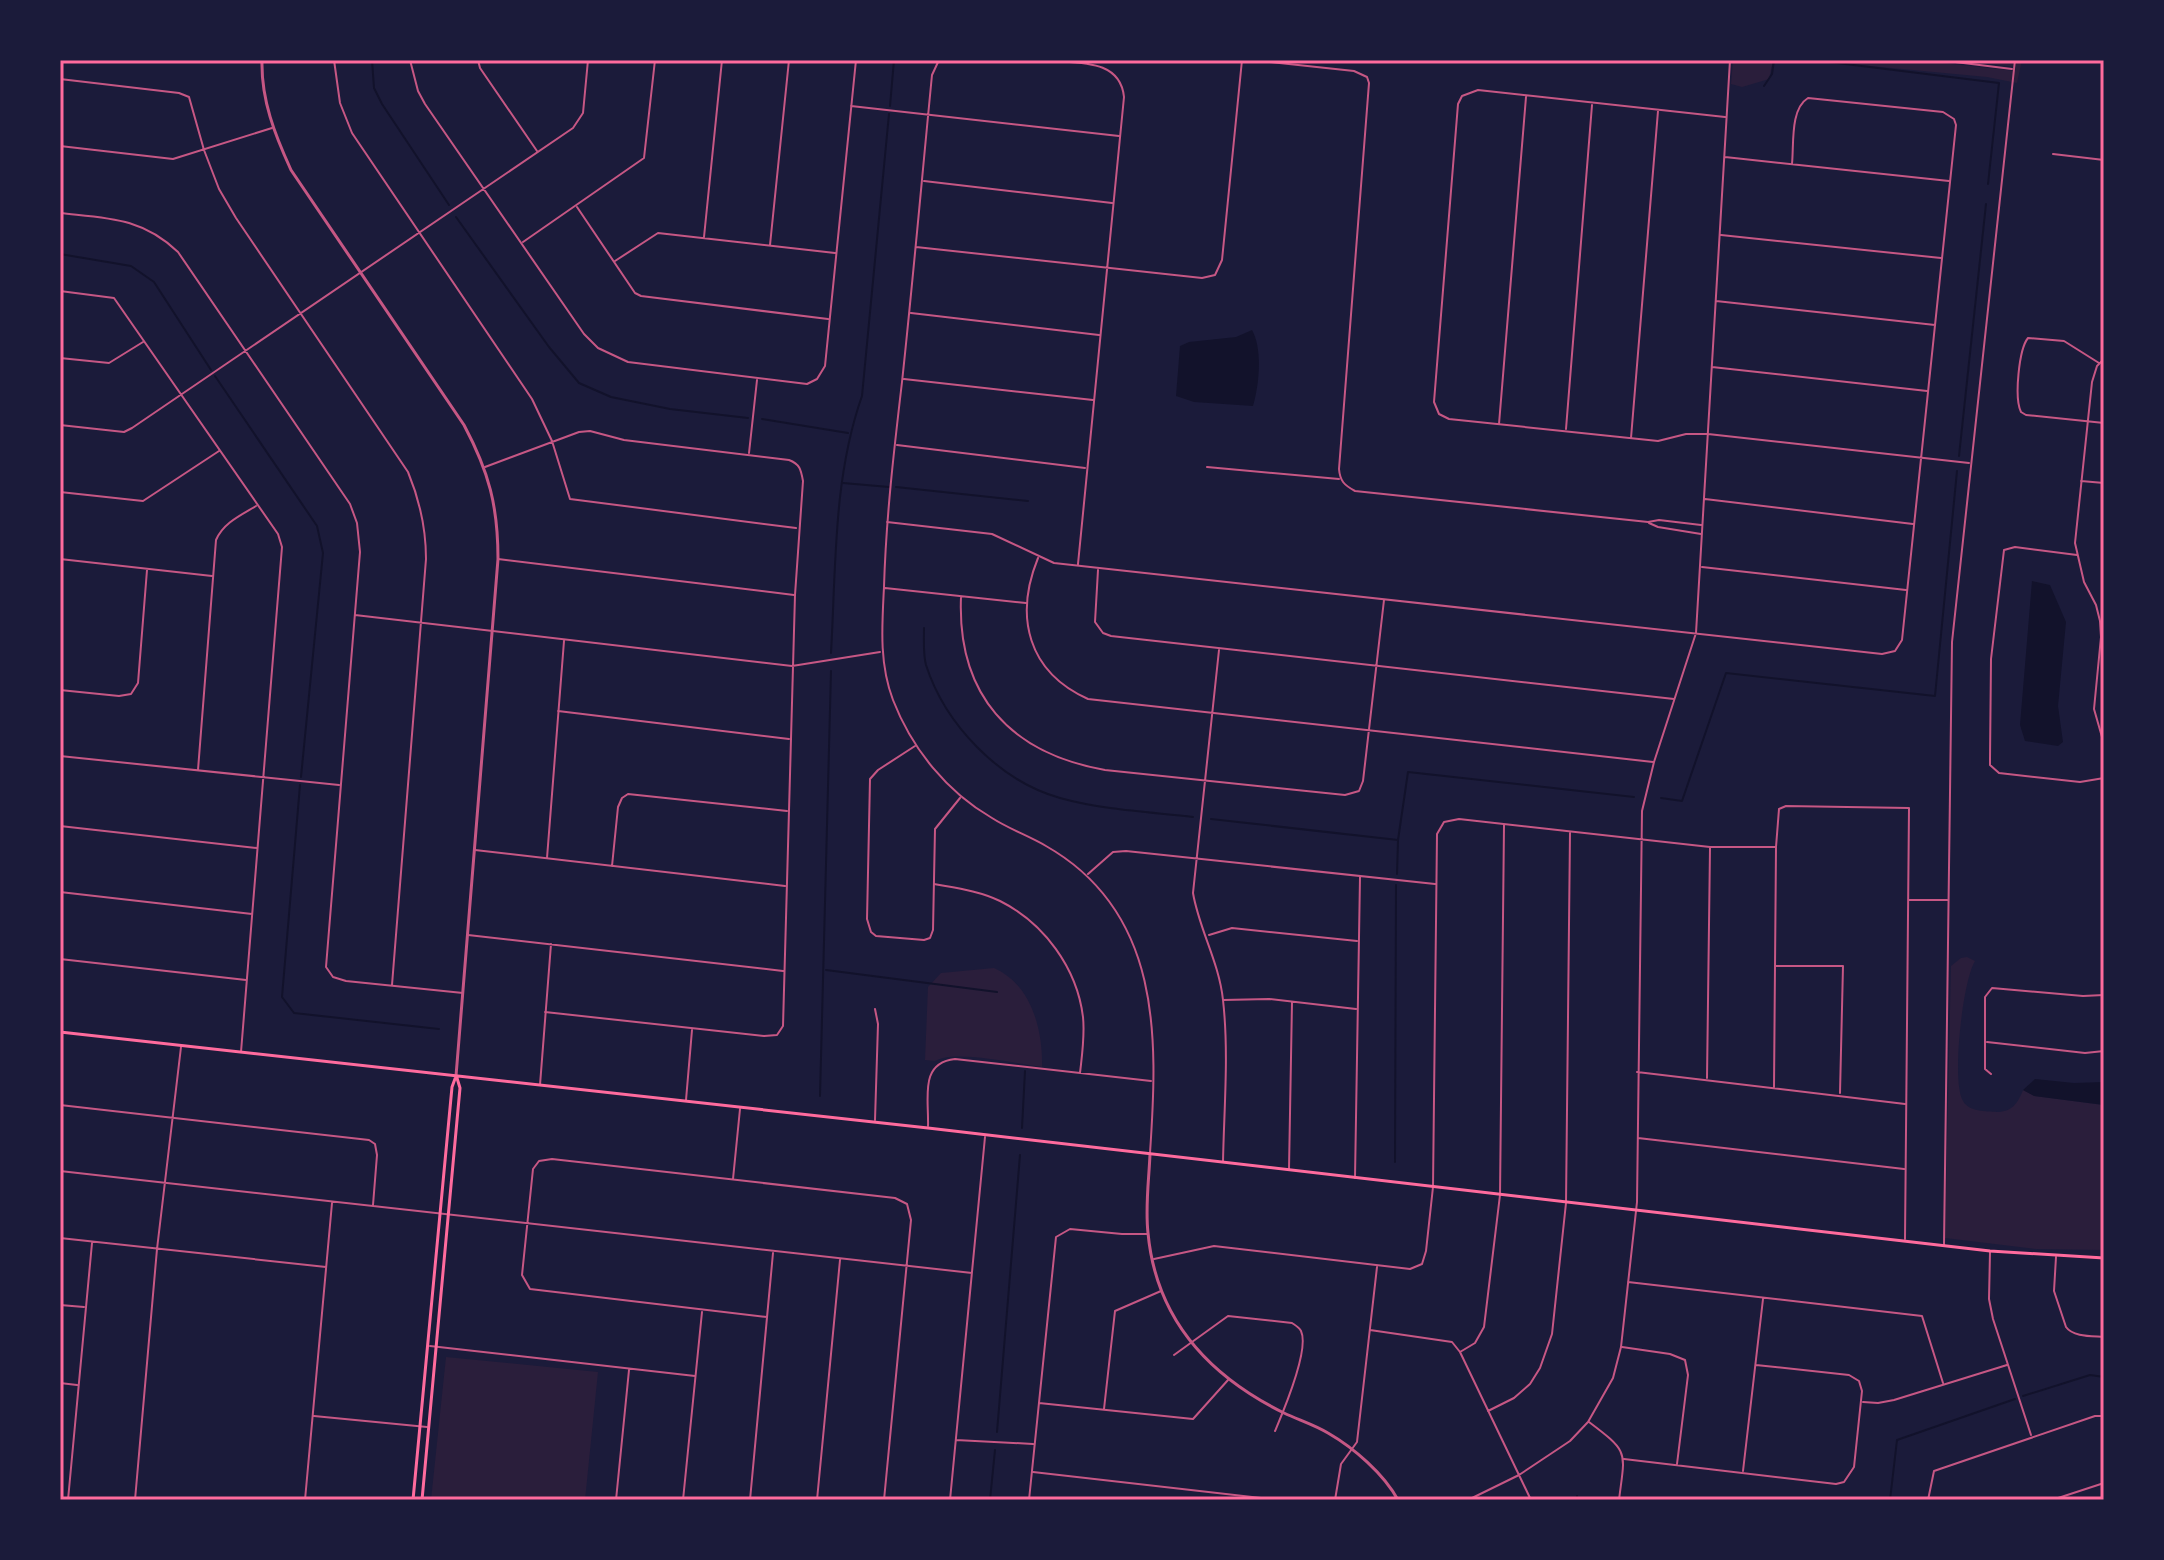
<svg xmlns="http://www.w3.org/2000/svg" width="2164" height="1560" viewBox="0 0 2164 1560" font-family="'Noto Serif',serif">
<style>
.green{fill:#2a1e3b}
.water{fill:#12122b}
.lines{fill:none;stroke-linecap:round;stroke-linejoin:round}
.stream{stroke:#12122b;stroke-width:2}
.minor{stroke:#c65784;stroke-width:2}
.tertiary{stroke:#c65784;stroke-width:3}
.secondary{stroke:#ff6b9d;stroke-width:3}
.neatline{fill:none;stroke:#ff6b9d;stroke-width:3}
</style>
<rect width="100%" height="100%" fill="#1b1b3a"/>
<path class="green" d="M1733 60H1773L1769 79 1742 87 1731 84Z
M1807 60H1917L2015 71 2016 67 1960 60H2022L2017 83 1987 77Z
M1967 957 1975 961C1963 980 1951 1081 1963 1101 1969 1112 1986 1111 1997 1112 2012 1112 2018 1103 2023 1090L2035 1096 2104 1105V1250L2036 1249 1945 1238 1951 966 1961 958Z
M994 968C1031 984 1043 1029 1042 1067 1018 1064 954 1049 935 1061L925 1060 928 987 941 973Z
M446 1357 598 1372 585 1500H431Z"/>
<path class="water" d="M1252 330C1263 349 1259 386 1253 406L1194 402 1176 396 1180 346 1189 342 1236 337Z
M2032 581 2050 585 2066 622 2058 706 2063 742 2058 746 2025 741 2020 725Z
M2035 1079 2074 1083 2104 1082V1105L2034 1096 2023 1090Z"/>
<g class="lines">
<path class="stream" d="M372 60 374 88 382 104 449 205
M1813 60 1999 83 1988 184
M1764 86 1772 74 1774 60
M890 106 894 60
M456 217 549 347 579 383 611 397 670 409 748 418
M60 254 131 266 154 282 211 370
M215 376 317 526 323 553 301 777
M762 419 848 433
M1959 456 1986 204
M843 483 889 487
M896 487 1028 501
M924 628C924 640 923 654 926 665 945 724 999 781 1060 798 1103 810 1149 812 1193 817
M831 653C836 568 833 478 862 396L889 114
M300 785 282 997 294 1013 439 1029
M1661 798 1682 801 1726 673 1935 696 1957 471
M1211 819 1398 840 1408 772 1634 797
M1397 874 1398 841
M826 970 997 992
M820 1096 831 671
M1022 1128 1025 1071
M1395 1162 1396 885
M2023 1396 2090 1375 2104 1377
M997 1432 1020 1155
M990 1500 995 1450
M1577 1500V1496
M1890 1500 1897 1440 2015 1399"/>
<path class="minor" d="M334 60 340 103 352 133 532 399 552 441 570 499 796 528
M410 60 418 91 425 104 584 334 598 348 628 362 807 384 817 379 825 366 856 60
M478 60 480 68 537 151
M939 60 932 75C922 177 913 280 902 382 894 450 886 518 884 587 882 626 879 663 893 700 912 749 947 792 992 818 1009 829 1029 836 1046 846 1162 912 1158 1037 1150 1153
M1043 60C1075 64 1120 57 1124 97L1078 564
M1250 60 1354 71 1367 77 1369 83 1339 469C1340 481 1344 485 1355 491L1648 522 1659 520 1701 525
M1939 60 2012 69
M60 79 179 93 189 97 204 150 219 189 236 218 408 472C420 501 426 528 426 559L392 985
M851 106 1119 136
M1725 117 1478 90 1462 96 1458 104 1434 402 1439 414 1449 419 1658 441 1686 434H1708L1969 463
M60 146 173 159 272 128
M2053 154 2104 160
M1725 157 1949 181
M924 181 1112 203
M577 207 635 293 641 296 828 319
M60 213C106 218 142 217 178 252L350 504 357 523 360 552 326 967 333 977 346 981 463 993
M1721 235 1941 258
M704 237 722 60
M523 242 644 158 655 60
M770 245 789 60
M916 247 1202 278 1215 275 1222 260 1242 60
M615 261 658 233 835 253
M60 291 114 298 278 534 282 547 241 1052
M1716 301 1935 325
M911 313 1099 335
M60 358 109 363 143 342
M2104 359 2097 366 2092 382 2075 543 2084 582 2096 605 2100 621 2101 637 2094 709 2104 744
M2099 363 2064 341 2028 338C2019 349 2014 398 2021 412L2026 415 2104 423
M1712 367 1927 391
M904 379 1093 400
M1499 424 1526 97
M60 425 124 432 132 428 573 128 583 113 588 60
M1566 429 1592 105
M1631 438 1658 111
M897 445 1085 468
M749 453 757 380
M485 467 579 432 590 431 624 440 789 460C800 464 801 470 803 481L795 595 783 1026 777 1035 764 1036 545 1012
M1207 467 1339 479
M2081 481 2104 483
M60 492 143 501 219 451
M1705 499 1913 524
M887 522 992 534 1054 563 1882 654 1895 651 1902 640 1956 125 1954 119 1943 112 1808 98C1790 109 1794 144 1792 164
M1649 523 1658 527 1701 534
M2077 555 2015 547 2004 550 1991 659 1990 758V765L1999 773 2080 782 2104 778
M1038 558C1014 617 1028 672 1088 699L1653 762
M60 559 212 576
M498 559 794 595
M1702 567 1906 590
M1098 570 1095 622 1103 633 1111 636 1674 699
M885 588 1026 603
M961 597C957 695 1010 753 1105 770L1345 795 1359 791 1363 781 1384 600
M355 615 792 666 880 652
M1219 650 1193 893C1199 929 1219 962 1223 1000 1229 1053 1224 1109 1223 1162
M60 690 119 696 131 694 138 683 147 570
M558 711 789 739
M915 746 878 770 870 779 867 919 871 932 876 936 924 940 930 938 933 930 935 829 960 798
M60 756 339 785
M198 770 216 540C223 523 241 515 256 506
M60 826 257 848
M475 850 785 886
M547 858 564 641
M612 866 618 807 622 798 628 794 787 811
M1088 874 1113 852 1126 851 1435 884
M934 884C956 888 980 891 1000 901 1044 923 1077 968 1083 1017 1085 1036 1082 1055 1080 1073
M60 892 252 914
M1909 900H1947
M468 935 783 971
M1209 935 1232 928 1357 941
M60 959 246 980
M1776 966H1843L1840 1093
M1223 1000 1269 999 1356 1009
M1987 1042 2085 1053 2104 1051
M1637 1072 1905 1104
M1991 1074 1985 1069V997L1992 988 2083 996 2104 995
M1707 1078 1710 848
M540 1085 551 944
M1774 1087 1776 847 1779 809 1786 806 1909 808 1905 1239
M686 1100 692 1030
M60 1105 369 1140 375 1144 377 1155 373 1205
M875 1120 878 1024 875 1009
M928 1126C929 1098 919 1063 955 1059L1151 1081
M1638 1138 1904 1169
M1289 1169 1292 1002
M60 1171 972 1273
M1355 1178 1360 877
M733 1179 740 1109
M60 1238 326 1267
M1944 1245 1952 642 2015 60
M1990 1252 1989 1299 1993 1319 2031 1435
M2056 1257 2054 1291 2066 1327C2073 1337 2092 1336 2104 1337
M1154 1259 1214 1246 1410 1269 1422 1264 1426 1251 1433 1187 1437 834 1444 822 1459 819 1710 847H1776
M1628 1282 1922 1316 1943 1383
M60 1305 84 1307
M767 1317 530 1289 522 1275 533 1169 539 1161 552 1159 895 1198 907 1204 911 1220 884 1500
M1370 1330 1452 1342 1460 1352 1531 1500
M430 1346 695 1376
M1622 1347 1670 1354 1685 1360 1688 1375 1677 1464
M1460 1352 1475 1343 1484 1327 1500 1195 1504 825
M1174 1355 1228 1316 1292 1323C1295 1325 1299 1327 1301 1331 1310 1350 1283 1412 1275 1431
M60 1383 77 1385
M1863 1402 1878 1403 1894 1400 2007 1365
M1039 1403 1193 1419 1228 1380
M1104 1409 1115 1311 1161 1291
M1488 1411 1514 1398 1530 1384 1540 1368 1552 1334 1566 1203 1570 832
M314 1416 427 1427
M1589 1422C1630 1453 1625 1451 1619 1500
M956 1440 1033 1444
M1624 1459 1836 1484 1844 1482 1854 1467 1862 1391 1859 1381 1849 1375 1756 1365
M1743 1471 1763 1299
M1033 1472 1279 1500
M68 1500 92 1243
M135 1500 157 1249 181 1047
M305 1500 332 1203
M616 1500 629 1370
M683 1500 702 1312
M750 1500 773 1253
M817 1500 840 1260
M950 1500 985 1137
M1029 1500 1056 1237 1070 1229 1122 1234H1147
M1335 1500 1341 1464 1357 1442 1377 1267
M1468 1500 1519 1475 1570 1441 1588 1422 1613 1378 1621 1347 1637 1202 1642 811 1654 762 1696 633 1730 60
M1928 1500 1934 1471 2095 1416H2104
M2052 1500 2104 1483"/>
<path class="tertiary" d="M262 60C261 100 275 135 291 170L464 425C489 472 498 506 498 559L456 1076
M1150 1154C1149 1180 1145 1206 1148 1233 1156 1319 1209 1376 1284 1413 1299 1420 1315 1425 1328 1433 1354 1448 1384 1474 1398 1500"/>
<path class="secondary" d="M60 1032 928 1128 1990 1251 2104 1258
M413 1500 452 1087 456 1076
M422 1500 460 1088 457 1078"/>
</g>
<rect width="2164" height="1560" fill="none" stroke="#1b1b3a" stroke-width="124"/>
<rect x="62" y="62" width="2040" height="1436" class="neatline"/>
</svg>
